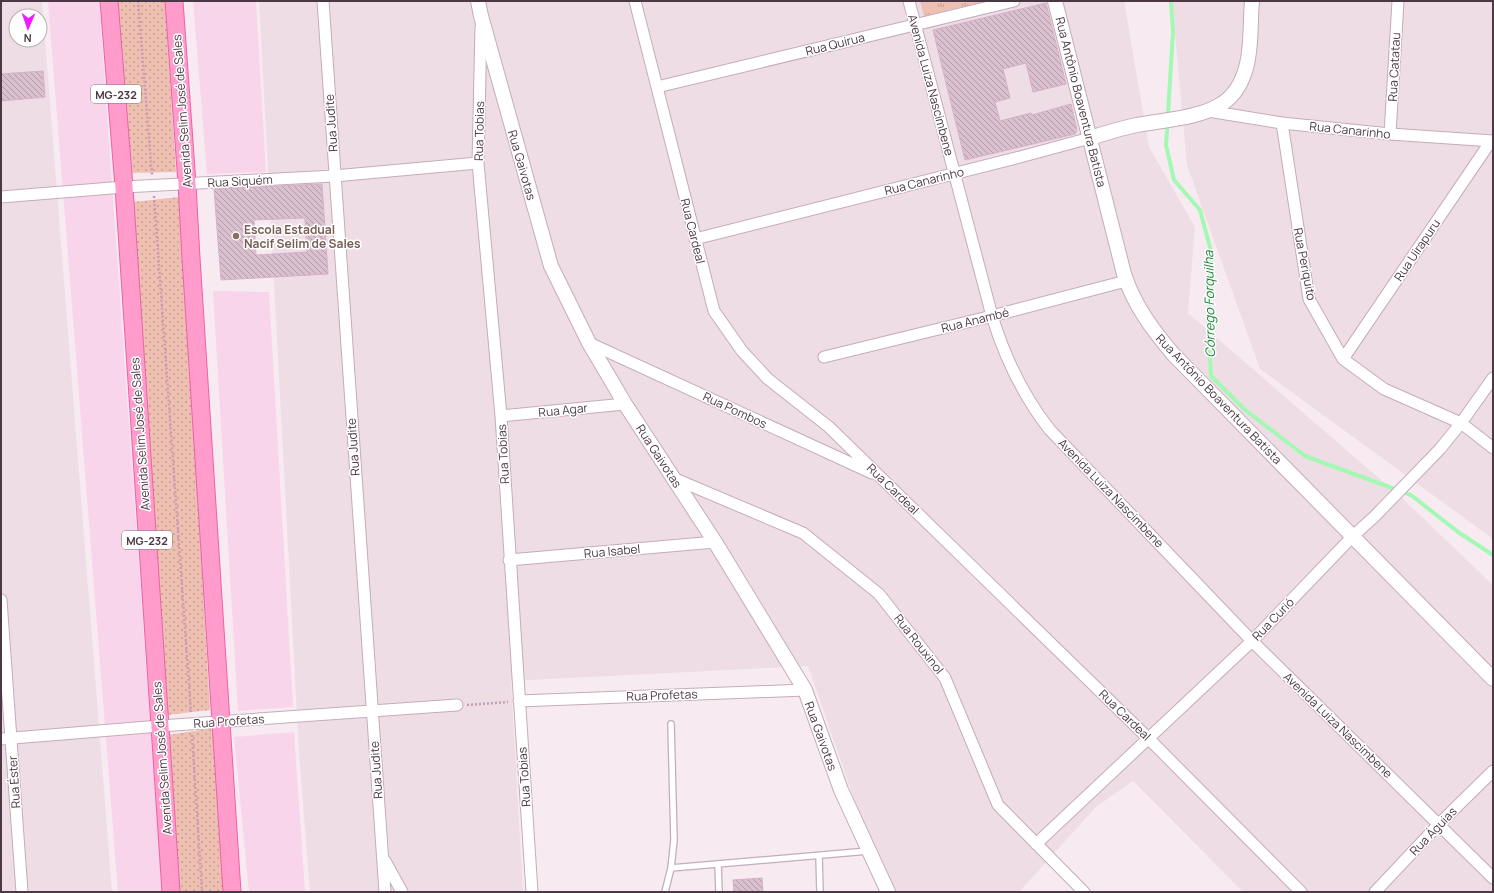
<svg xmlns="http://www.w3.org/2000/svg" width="1494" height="893" viewBox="0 0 1494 893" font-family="Manrope,sans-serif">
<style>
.residential{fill:#efdde6;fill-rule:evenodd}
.commercial{fill:#f9d5ec}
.grass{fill:url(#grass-dots)}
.park{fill:url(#park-tufts)}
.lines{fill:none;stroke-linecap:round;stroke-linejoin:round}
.stream{stroke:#a3f8b4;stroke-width:4}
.building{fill:url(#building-back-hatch);stroke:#d5b1c7;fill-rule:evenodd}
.service-casing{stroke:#c4acb9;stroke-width:8}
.minor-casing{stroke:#c4acb9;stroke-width:13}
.tertiary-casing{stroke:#c4acb9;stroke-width:16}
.primary-casing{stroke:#ef60a9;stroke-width:19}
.path{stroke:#c79cb4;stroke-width:2.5;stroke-dasharray:2 2;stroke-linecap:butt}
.service{stroke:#fff;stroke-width:5.5}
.minor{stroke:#fff;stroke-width:11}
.tertiary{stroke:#fff;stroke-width:14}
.primary{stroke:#ff9ccc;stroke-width:17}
.education-dot{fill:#8d6e63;stroke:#fff;stroke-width:1.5}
.labels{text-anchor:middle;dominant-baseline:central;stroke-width:3;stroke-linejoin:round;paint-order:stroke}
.shield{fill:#fff;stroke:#82747c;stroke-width:1}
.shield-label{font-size:11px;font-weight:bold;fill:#4c3844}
.street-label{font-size:12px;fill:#4c3844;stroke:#fff}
.education-label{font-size:12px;font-weight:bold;fill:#785e54;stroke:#fff;text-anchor:start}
.water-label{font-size:13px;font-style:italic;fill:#1d8534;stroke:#fff}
</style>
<defs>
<pattern id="grass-dots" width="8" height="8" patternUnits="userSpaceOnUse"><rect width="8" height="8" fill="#eec0b1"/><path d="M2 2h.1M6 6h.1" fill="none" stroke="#c39d92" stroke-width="1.8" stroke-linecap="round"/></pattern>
<pattern id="park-tufts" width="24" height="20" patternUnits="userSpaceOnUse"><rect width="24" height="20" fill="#eec0b1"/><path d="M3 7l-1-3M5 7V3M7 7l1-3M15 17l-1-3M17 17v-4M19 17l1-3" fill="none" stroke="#c39d92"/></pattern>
<pattern id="building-back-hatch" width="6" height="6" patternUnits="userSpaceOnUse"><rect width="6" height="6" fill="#dabfcf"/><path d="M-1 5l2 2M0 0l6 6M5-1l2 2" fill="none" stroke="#b39caa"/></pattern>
</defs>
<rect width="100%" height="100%" fill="#f7ebf1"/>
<path class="residential" d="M1 1H42L112 892H1ZM16 16H40V40H16Z
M259 1H1124L1149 147 1195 227 1188 313 1402 498 1493 585V892H1243L1133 781 1096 807 1019 892H886L808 666 511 681 523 892H310L299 753Z
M1172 1H1493V539L1260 369 1187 165Z"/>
<path class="commercial" d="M48 1H99L162 892H118Z
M193 1H256L266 172 207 174Z
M213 291 269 292 293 707 238 711Z
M294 732 305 892H249L234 737Z"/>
<path class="grass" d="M118 1H165L176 172 130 173Z
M180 197 210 710 167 715 132 202Z
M214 728 225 892H178L168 735Z"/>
<path class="park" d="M920 1H987L924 16Z"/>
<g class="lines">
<path class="stream" d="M1171 1 1173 32 1166 145 1174 180 1200 210 1212 255 1208 324 1211 376 1244 409 1305 456 1411 495 1458 532 1493 555"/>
</g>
<path class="building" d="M1046 3 1066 84 1033 92 1026 63 1003 69 1010 98 995 102 1000 121 1031 113 1032 115 1071 104 1077 130 1075 134 965 160 933 30Z
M43 71 45 97 1 101V74Z
M322 184 328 274 221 280 214 189ZM305 218 307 252 256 255 254 220Z
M762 878 763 892H734L733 880Z"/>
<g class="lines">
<defs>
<path id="service" d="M819 856 820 892
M718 864 719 892
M671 868 868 851
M665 892 671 868 674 840 671 724"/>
<path id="minor" d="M323 1 385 892
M635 1 714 311 742 351 768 379 829 427 1148 738 1301 892
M909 1 992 316C1005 358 1023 396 1050 430L1252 641 1493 878
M481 27 478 163 501 416 532 892
M657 87 1014 1
M1208 111 1282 123 1390 134 1493 141
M1282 123 1309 299 1343 359 1384 389 1461 423 1493 448
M1390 134 1398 1
M1 197 124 187 334 176 478 163
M695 239 1020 157 1090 138
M589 343 872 473
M824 357 992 316 1126 281
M1343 359 1491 141
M501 416 625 404
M673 478 803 533 879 594 945 678 998 805 1084 892
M509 560 715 542
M1 600 22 892
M519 701 805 690
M1 739 160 726 457 705
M1036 844 1252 641 1352 537 1375 516 1440 449 1461 423 1493 378
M385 861 402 892
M1375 892 1439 824 1493 771"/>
<path id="tertiary" d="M478 1 481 16 551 266 589 343 625 404 715 542 805 690 841 790 888 892
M1055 1 1124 274C1134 305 1152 329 1173 354L1493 679
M1090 138C1106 133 1121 128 1137 125 1163 120 1202 118 1223 103 1235 95 1242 82 1246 68 1252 47 1250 23 1252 1"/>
<path id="primary" d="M109 1 124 187 171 892
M174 1 187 184 191 258 232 892"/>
</defs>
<use href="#service" class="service-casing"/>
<use href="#minor" class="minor-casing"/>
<use href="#tertiary" class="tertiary-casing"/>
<use href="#primary" class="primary-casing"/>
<path class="path" d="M138 1 152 175
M154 196 191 712
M467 705 508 702
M192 735 202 892"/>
<use href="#service" class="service"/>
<use href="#minor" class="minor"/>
<use href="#tertiary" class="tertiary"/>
<use href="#primary" class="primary"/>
</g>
<circle class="education-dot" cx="236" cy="236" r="4"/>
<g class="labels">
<g class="shield">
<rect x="91" y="85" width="50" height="18" rx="3"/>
<rect x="122" y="531" width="50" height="18" rx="3"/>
</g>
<g class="shield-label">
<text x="116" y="94">MG-232</text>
<text x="147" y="540">MG-232</text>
</g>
<g class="street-label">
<text transform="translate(835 44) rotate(-14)">Rua Quirua</text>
<text transform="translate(1394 67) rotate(-87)">Rua Catatau</text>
<text transform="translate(931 85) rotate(75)">Avenida Luiza Nascimbene</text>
<text transform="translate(1081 102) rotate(76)">Rua Antônio Boaventura Batista</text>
<text transform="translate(182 111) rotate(-94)">Avenida Selim José de Sales</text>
<text transform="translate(331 123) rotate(-94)">Rua Judite</text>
<text transform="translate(1350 130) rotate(6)">Rua Canarinho</text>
<text transform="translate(479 131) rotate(-89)">Rua Tobias</text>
<text transform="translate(522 165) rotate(74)">Rua Gaivotas</text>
<text transform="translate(240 181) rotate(-3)">Rua Siquém</text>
<text transform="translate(924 181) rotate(-14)">Rua Canarinho</text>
<text transform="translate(693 231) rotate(76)">Rua Cardeal</text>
<text transform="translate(1417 250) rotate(-56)">Rua Uirapuru</text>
<text transform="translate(1305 264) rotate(79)">Rua Periquito</text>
<text transform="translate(975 320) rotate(-14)">Rua Anambé</text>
<text transform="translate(1219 399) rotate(46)">Rua Antônio Boaventura Batista</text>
<text transform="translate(563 410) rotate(-6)">Rua Agar</text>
<text transform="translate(735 410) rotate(25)">Rua Pombos</text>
<text transform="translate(140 434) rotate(-94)">Avenida Selim José de Sales</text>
<text transform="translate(353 447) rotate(-94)">Rua Judite</text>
<text transform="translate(503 454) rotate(-93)">Rua Tobias</text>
<text transform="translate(659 456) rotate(57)">Rua Gaivotas</text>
<text transform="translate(893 489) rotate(44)">Rua Cardeal</text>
<text transform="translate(1111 493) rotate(46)">Avenida Luiza Nascimbene</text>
<text transform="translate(612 551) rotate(-5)">Rua Isabel</text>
<text transform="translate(1273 619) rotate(-46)">Rua Curió</text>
<text transform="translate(919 644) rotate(52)">Rua Rouxinol</text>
<text transform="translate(662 695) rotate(-2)">Rua Profetas</text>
<text transform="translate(1125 715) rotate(44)">Rua Cardeal</text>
<text transform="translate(229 721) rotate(-4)">Rua Profetas</text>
<text transform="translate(1338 725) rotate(44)">Avenida Luiza Nascimbene</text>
<text transform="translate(821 736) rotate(70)">Rua Gaivotas</text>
<text transform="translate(162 758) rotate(-94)">Avenida Selim José de Sales</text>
<text transform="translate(376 770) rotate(-94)">Rua Judite</text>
<text transform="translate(524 777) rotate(-94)">Rua Tobias</text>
<text transform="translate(14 782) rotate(-94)">Rua Éster</text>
<text transform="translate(1433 831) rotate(-46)">Rua Águias</text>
</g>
<g class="education-label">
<text x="244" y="229">Escola Estadual<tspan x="244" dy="14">Nacif Selim de Sales</tspan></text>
</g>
<g class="water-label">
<text transform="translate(1209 304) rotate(-91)">Córrego Forquilha</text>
</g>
</g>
<rect width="1494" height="893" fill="none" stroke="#4c3844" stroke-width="4"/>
<g transform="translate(28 28) rotate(182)"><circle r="19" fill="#ffffff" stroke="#b7afb4"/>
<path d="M0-3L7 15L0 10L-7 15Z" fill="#f21aff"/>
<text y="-6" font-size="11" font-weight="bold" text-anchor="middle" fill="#4c3844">N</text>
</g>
</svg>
